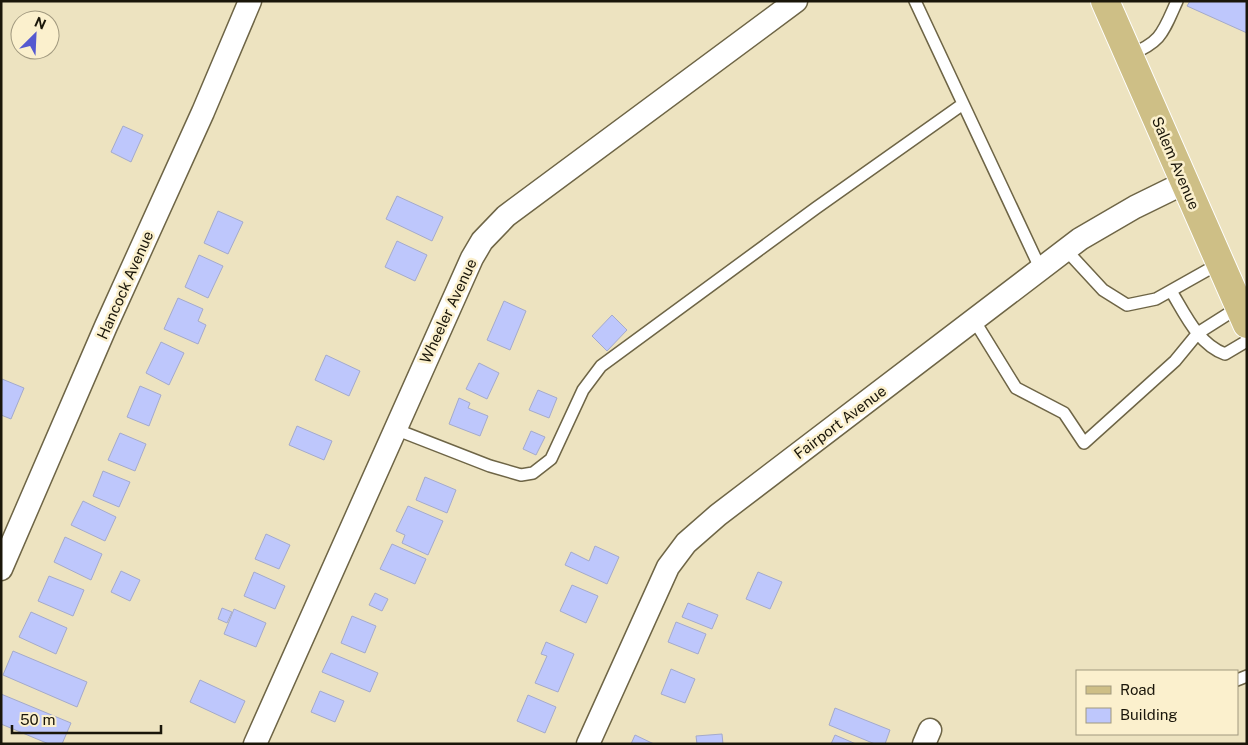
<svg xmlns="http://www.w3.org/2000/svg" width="1248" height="745" viewBox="0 0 1248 745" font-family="'Public Sans',sans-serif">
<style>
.building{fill:#bec7fc;stroke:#a4aacb}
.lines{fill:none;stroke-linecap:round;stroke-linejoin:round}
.lane-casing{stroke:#6e6546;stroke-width:14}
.street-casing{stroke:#6e6546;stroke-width:25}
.primary-casing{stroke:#fff;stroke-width:30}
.lane{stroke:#fff;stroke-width:11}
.street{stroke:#fff;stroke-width:22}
.primary{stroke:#cebf86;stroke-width:28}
.labels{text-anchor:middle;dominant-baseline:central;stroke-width:5;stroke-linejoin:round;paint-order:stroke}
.street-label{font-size:15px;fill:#1a160a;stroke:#fbf0cd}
</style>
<rect width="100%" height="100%" fill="#ede3c0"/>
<path class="building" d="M1190 1H1247V33L1187 6Z
M123 126 143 135 131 162 111 152Z
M397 196 443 217 432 241 386 219Z
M218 211 243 222 228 254 204 243Z
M397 241 427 255 415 281 385 267Z
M199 255 223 266 208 298 185 287Z
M178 298 203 309 198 321 206 325 198 344 164 329Z
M504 301 526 311 510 350 487 340Z
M612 315 627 330 607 351 592 336Z
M161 342 184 353 169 385 146 373Z
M326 355 360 371 349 396 315 380Z
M479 363 499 373 487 399 466 389Z
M2 379 24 388 11 419 1 415Z
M140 386 161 395 149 426 127 417Z
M538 390 557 398 549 418 529 410Z
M459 398 470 403 468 408 488 416 480 436 449 424Z
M297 426 332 441 324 460 289 445Z
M531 431 545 437 536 455 523 449Z
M120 433 146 444 135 471 108 460Z
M103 471 130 482 119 507 93 496Z
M425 477 456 490 447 513 416 500Z
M83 501 116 517 105 541 71 525Z
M408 506 443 521 428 555 402 543 405 535 396 531Z
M266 534 290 545 279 569 255 559Z
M65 537 102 554 91 580 54 562Z
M392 544 426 559 415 584 380 569Z
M595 546 619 557 607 584 565 565 571 552 589 561Z
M121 571 140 580 130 601 111 592Z
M254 572 285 586 275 609 244 596Z
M758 572 782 582 770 609 746 599Z
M49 576 84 590 73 616 38 601Z
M572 585 598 596 586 623 560 611Z
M375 593 388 599 382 611 369 605Z
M688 603 718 615 712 629 682 617Z
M222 608 232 612 227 623 218 619Z
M234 609 266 623 256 647 224 634Z
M31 612 67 628 56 654 19 637Z
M352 616 376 626 365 653 341 643Z
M676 622 706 634 698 654 668 642Z
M546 642 574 654 558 692 535 683 547 656 541 654Z
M13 651 87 682 77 707 3 675Z
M331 653 378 673 370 692 322 672Z
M671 669 695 679 685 703 661 694Z
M200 680 245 701 235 723 190 702Z
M320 691 344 701 335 722 311 712Z
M1 694 71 723 62 744H49L1 724Z
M528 695 556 707 545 733 517 721Z
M835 708 890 730 885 744H875L829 725Z
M722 734 723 744H697L696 736Z
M635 735 654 744H631Z
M835 735 856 744H831Z"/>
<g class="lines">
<defs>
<path id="lane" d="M915 1 1041 270
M1129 55C1162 42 1163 32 1177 1
M1066 250 1103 290 1127 305 1156 299 1220 263
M1171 291C1185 314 1198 344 1225 354L1247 341
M974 320 1016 388 1064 413 1084 443 1175 361 1198 333 1239 307
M395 429 490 466 521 475 533 473 551 459 583 390 601 366 816 208 963 104
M1237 680 1247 676"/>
<path id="street" d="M1 569 106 326 203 112 250 1
M255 744 472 258 482 241 506 216 796 1
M588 744 668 567 686 543 718 515 1080 239 1135 207 1184 183
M924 744 930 730"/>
<path id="primary" d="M1105 1 1247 324"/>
</defs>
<use href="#lane" class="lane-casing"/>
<use href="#street" class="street-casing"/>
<use href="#primary" class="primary-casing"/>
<use href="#lane" class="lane"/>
<use href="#street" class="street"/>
<use href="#primary" class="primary"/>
</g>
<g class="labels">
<g class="street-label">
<text transform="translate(1176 163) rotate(67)">Salem Avenue</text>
<text transform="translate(125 285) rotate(-66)">Hancock Avenue</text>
<text transform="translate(448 311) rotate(-65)">Wheeler Avenue</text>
<text transform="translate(840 422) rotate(-37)">Fairport Avenue</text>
</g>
</g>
<rect width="1248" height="745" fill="none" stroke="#1a160a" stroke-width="5"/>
<rect x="1076" y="670" width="162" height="65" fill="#fbf0cd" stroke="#a1997f"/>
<rect x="1086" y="686" width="25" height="8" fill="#cebf86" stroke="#a1997f"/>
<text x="1120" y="695" font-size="15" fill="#1a160a">Road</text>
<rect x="1086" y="708" width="25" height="15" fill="#bec7fc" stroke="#a1997f"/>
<text x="1120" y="720" font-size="15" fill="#1a160a">Building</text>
<g transform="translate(35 35) rotate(24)"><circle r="24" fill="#fbf0cd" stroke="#a1997f"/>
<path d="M0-4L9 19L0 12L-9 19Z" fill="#5559d0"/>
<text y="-8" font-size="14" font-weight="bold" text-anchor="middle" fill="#1a160a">N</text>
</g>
<path d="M12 725v8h149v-8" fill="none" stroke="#1a160a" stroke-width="2.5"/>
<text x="20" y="725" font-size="15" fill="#1a160a" stroke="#fbf0cd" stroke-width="4" paint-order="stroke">50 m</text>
</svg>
